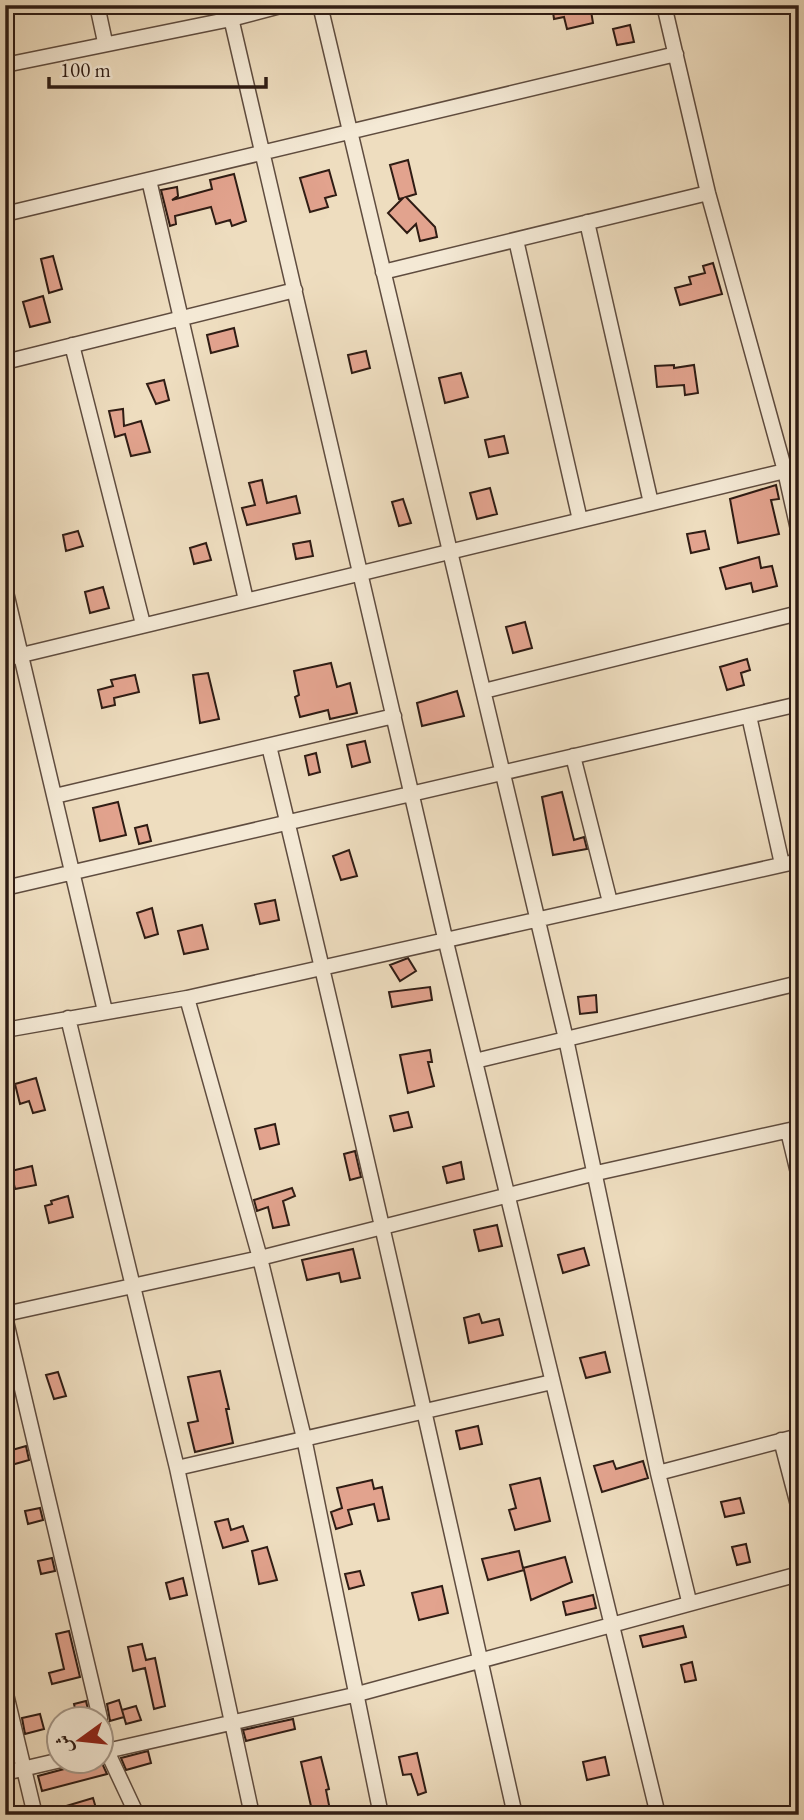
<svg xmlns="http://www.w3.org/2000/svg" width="804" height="1820" viewBox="0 0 804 1820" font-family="'EB Garamond',Amiri,serif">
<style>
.building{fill:#e2a38e;stroke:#2f1c14;stroke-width:2}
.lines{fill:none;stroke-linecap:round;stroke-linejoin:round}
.minor-casing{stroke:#5f4c3f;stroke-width:17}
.minor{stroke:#f4e9d5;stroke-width:14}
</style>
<rect width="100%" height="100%" fill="#eeddbf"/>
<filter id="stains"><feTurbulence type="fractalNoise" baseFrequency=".00286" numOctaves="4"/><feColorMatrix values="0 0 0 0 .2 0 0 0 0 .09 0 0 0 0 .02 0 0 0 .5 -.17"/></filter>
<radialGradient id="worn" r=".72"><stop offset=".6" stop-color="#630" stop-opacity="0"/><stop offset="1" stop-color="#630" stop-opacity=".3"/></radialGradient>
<path class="building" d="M552 5H590L593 23 567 29 564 17 554 19Z
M630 25 634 42 617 45 613 29Z
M408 160 416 194 406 197 435 227 437 237 420 241 416 224 407 233 388 213 403 198 399 199 390 165Z
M329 170 336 195 325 198 328 207 310 212 300 178Z
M234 174 246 221 232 226 230 220 216 224 211 207 175 216 176 224 170 226 161 190 177 187 178 196 172 200 212 189 210 180Z
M53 256 62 289 49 293 41 259Z
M713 263 722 294 680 305 675 288 691 284 689 277 705 273 703 266Z
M43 296 50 322 30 327 23 302Z
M234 328 238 346 211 353 207 335Z
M366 351 370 368 352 373 348 355Z
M674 365V368L694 365 698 393 685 395 684 385 657 387 655 366Z
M461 373 468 397 445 403 439 378Z
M164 380 169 400 156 404 147 384Z
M123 409 124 426 141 421 150 452 131 456 125 434 115 437 109 411Z
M504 436 508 453 489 457 485 440Z
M262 480 267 503 296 496 300 513 247 525 242 508 255 505 249 483Z
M776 485 779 499 771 500 779 534 738 543 730 499Z
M490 488 497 514 477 519 470 493Z
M403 499 411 523 399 526 392 502Z
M78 531 83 546 66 551 63 535Z
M705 531 709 549 691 553 687 534Z
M310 541 313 556 296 559 293 544Z
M206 543 211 560 194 564 190 548Z
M759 557 761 568 772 566 777 586 753 592 751 583 726 589 720 568Z
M103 587 109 608 90 613 85 592Z
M525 622 532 648 513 653 506 627Z
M747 659 750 670 741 673 744 685 727 690 720 667Z
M331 663 337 687 350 683 357 713 330 719 328 710 300 717 295 697 299 695 294 671Z
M208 673 219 719 200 723 193 675Z
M135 675 139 692 114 698 115 705 102 708 98 690 113 686 111 680Z
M457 691 464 716 422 726 417 703Z
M365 741 370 762 352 767 347 745Z
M316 753 320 772 309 775 305 756Z
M562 792 574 840 584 837 587 849 553 855 542 797Z
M118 802 126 835 100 841 93 808Z
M147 825 151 841 139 844 135 828Z
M349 850 357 876 341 880 333 856Z
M275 900 279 920 260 924 255 904Z
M152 908 158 934 145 938 137 913Z
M202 925 208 949 184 954 178 931Z
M408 958 416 971 400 981 390 965Z
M430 987 432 1000 392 1007 389 992Z
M596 995 597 1012 580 1014 578 997Z
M430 1050 432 1062H428L434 1086 408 1093 400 1055Z
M36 1078 45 1110 33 1113 29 1101 20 1104 15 1084Z
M408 1112 412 1127 394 1131 390 1116Z
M275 1124 279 1144 260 1149 255 1129Z
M355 1151 361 1177 350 1180 344 1154Z
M461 1162 464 1179 447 1183 443 1167Z
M32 1166 36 1185 15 1189 11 1171Z
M292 1188 295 1196 283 1201 289 1225 273 1228 268 1207 257 1211 254 1200Z
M68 1196 73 1217 49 1223 45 1206 52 1204 51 1201Z
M497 1225 502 1246 479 1251 474 1230Z
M584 1248 589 1265 563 1273 558 1255Z
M353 1249 360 1278 341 1282 339 1273 307 1280 302 1260Z
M479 1314 482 1323 499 1319 503 1335 469 1343 464 1318Z
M605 1352 610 1372 586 1378 580 1358Z
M220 1371 229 1409H226L233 1443 195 1452 188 1423 198 1421 188 1377Z
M58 1372 66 1396 54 1399 46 1375Z
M478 1426 482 1444 460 1449 456 1431Z
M26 1446 29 1460 8 1466 5 1452Z
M613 1461 616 1469 643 1461 648 1478 602 1492 594 1466Z
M540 1478 550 1521 515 1530 509 1510 516 1508 510 1485Z
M372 1480 374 1489 382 1487 389 1519 378 1521 374 1504 348 1510 352 1524 336 1529 331 1512 342 1508 337 1488Z
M740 1498 744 1513 725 1517 721 1502Z
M40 1508 43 1520 28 1524 25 1511Z
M228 1519 231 1530 243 1526 248 1541 223 1548 215 1522Z
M746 1544 750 1562 737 1565 732 1547Z
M267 1547 277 1580 259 1584 252 1551Z
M519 1551 523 1568 565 1557 572 1582 531 1600 524 1570 488 1580 482 1559Z
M52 1558 55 1571 41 1574 38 1561Z
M360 1571 364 1585 349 1589 345 1574Z
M183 1578 187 1595 170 1599 166 1583Z
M442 1586 448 1613 419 1620 412 1593Z
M593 1595 596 1608 566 1615 563 1602Z
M683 1626 686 1637 643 1647 640 1636Z
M69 1631 80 1677 52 1684 49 1673 64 1669 56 1634Z
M142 1644 146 1660 155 1658 165 1706 154 1709 145 1668 133 1671 128 1647Z
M692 1662 696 1680 685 1682 681 1665Z
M119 1700 124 1717 110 1721 107 1704Z
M86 1701 90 1718H67V1715L76 1712 74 1704Z
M136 1706 141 1720 126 1724 122 1710Z
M40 1714 44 1729 25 1734 22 1718Z
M293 1719 295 1729 246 1741 243 1730Z
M148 1751 151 1763 126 1770 121 1758Z
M417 1753 426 1792 418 1795 411 1774 403 1775 399 1757Z
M321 1757 329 1789 326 1790 331 1815H313L301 1762Z
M605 1757 609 1775 587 1780 583 1762Z
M91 1760 101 1761 107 1774 42 1791 38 1776 64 1769 70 1764Z
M93 1798 98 1815H46V1812Z"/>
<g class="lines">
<defs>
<path id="minor" d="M97 5 105 42
M228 5 445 938 658 1815
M320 5 566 1039 658 1473 689 1601
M664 5 708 193 785 471 799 534
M5 65 231 19 284 5
M149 180 246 600
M5 214 676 54
M587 222 651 503
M516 240 580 520
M383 272 708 193
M72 345 143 624
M5 362 295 290
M5 588 105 1011
M5 659 785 471
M484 691 799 613
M749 716 782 864
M269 746C355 1101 435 1458 515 1815
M573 756 610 902
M55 796 394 716
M5 888 799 704
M187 998 260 1258 304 1438 381 1815
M68 1018 177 1468 252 1815
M5 1030 187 998 799 861
M475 1061 799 983
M788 1131 799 1177
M5 1314 260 1258 592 1174 799 1128
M5 1317 100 1718
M781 1440 799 1509
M177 1468 552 1382
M658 1473 799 1436
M5 1690 35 1815
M102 1726 107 1751 137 1815
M102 1752 354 1695 799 1574
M5 1773 61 1760"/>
</defs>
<use href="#minor" class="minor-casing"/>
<use href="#minor" class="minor"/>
</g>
<rect width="804" height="1820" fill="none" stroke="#eeddbf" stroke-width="28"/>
<rect x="7" y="7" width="790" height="1806" fill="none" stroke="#2f1c14" stroke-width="3.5"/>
<rect x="14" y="14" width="776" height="1792" fill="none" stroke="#2f1c14" stroke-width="2"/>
<g transform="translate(80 1740) rotate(255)"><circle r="33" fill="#f4e9d5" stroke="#a59788" stroke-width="2"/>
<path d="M0-5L12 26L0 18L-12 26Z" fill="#8f2418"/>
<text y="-10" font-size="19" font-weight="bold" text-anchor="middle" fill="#2f1c14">ش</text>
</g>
<path d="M49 77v10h217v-10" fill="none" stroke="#2f1c14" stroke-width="3.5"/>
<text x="60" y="77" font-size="21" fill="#2f1c14" stroke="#f4e9d5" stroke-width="5" paint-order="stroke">100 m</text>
<rect width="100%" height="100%" filter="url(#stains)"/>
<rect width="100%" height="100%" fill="url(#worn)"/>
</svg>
